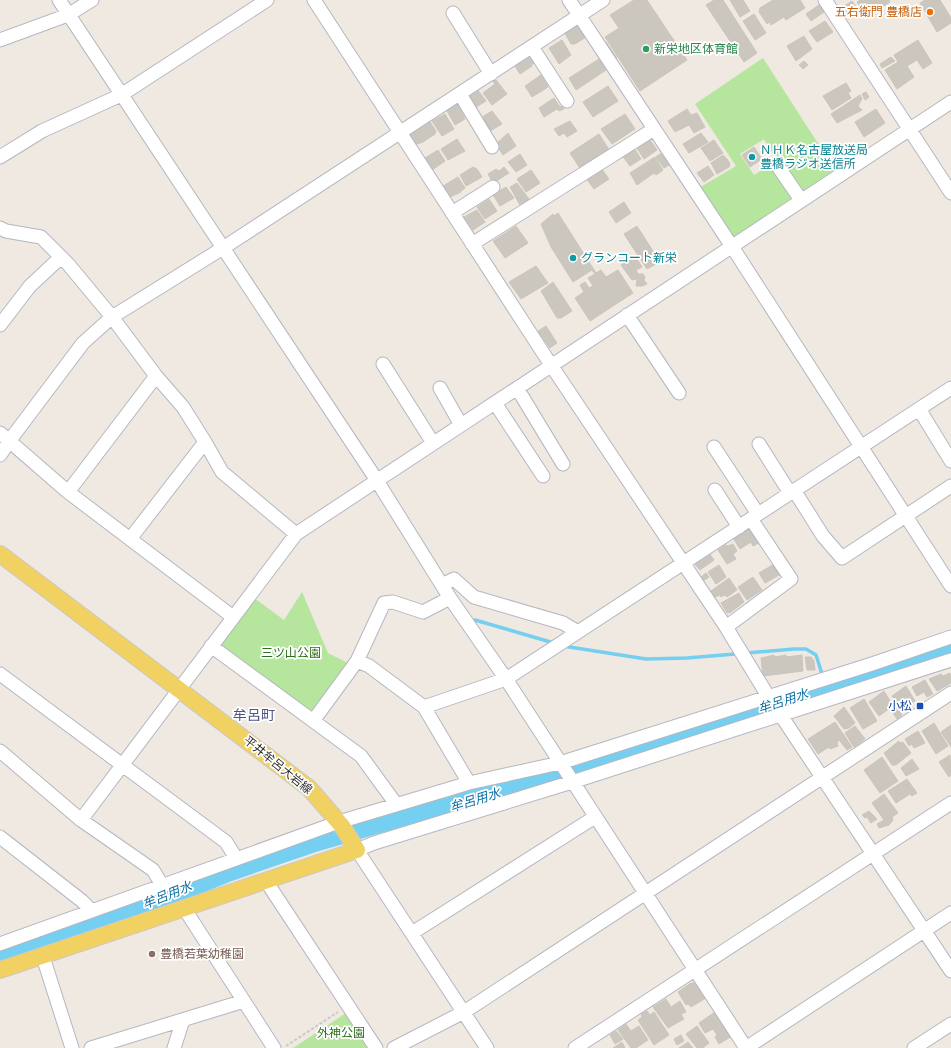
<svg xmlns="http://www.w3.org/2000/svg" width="951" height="1048" viewBox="0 0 951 1048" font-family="Helvetica,'Noto Sans JP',sans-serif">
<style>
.green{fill:#b6e59e;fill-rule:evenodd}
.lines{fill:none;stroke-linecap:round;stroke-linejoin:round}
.stream{stroke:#75cff0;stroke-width:3.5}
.river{stroke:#75cff0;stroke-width:22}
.building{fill:#cbc7bf;stroke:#cbc5ba}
.minor-casing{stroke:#b4b7c1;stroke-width:15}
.major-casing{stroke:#c9c9c9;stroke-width:18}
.path{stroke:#c9c9c9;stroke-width:2;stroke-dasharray:3 2;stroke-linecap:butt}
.minor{stroke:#fff;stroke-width:13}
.major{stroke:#f2d163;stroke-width:16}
.food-dot{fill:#e8710a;stroke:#fff;stroke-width:1.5}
.leisure-dot{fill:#2e9e5b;stroke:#fff;stroke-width:1.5}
.culture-dot{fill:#0f9aa8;stroke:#fff;stroke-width:1.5}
.transit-dot{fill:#1a4fb4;stroke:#fff;stroke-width:1.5}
.education-dot{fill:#8d6e63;stroke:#fff;stroke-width:1.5}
.labels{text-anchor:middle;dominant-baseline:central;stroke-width:3.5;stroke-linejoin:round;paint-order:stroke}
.food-label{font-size:12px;fill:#c56008;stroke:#fff;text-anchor:end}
.leisure-label{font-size:12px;fill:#27864d;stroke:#fff;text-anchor:start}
.culture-label{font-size:12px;fill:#0d838f;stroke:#fff;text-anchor:start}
.park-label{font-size:12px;fill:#2c6e1b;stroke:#fff}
.transit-label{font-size:12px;fill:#164399;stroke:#fff;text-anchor:end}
.street-label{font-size:12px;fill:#2e2e2e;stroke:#fff}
.education-label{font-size:12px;fill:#785e54;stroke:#fff;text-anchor:start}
.water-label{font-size:13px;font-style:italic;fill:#0d6fa3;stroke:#fff}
.quarter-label{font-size:14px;fill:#4d5680;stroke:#fff}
</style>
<rect width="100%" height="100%" fill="#efe9e1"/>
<path class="green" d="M763 58 837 173 736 239 731 238 699 188 736 166 695 104ZM764 139 777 160 754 175 740 154Z
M302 592 328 653 348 663 312 710 307 709 222 647 223 641 254 598 284 620Z
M346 1013 367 1048H293Z"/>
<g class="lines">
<path class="stream" d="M475 620 554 643
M563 646 646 659 687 658 735 654
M746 653 794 649H806L816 655 822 674"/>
<path class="river" d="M0 953 125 913 227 871 311 842 427 808 447 809 951 647"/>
</g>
<path class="building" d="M634 0H647L687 60 640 91 605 37 619 28 610 15Z
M714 0H723L757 53 744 62 706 5Z
M730 0H743L750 11 740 17Z
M773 0H800L805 8 786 20 784 17 771 25 770 22 767 24 759 12 760 8Z
M860 0H889L890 2 867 17 857 2Z
M925 0H940L951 18V23L937 32 920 3Z
M852 1 858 9 846 16 841 8Z
M819 5 824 12 811 21 806 14Z
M754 14 766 33 755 40 743 21Z
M825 21 833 32 817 42 809 31Z
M577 22 586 37 575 44H571L563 30Z
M804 36 812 49 796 61 787 46Z
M562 40 571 55 559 64 549 48Z
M918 40 932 63 923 69 917 60 907 66 914 77 897 89 885 70 898 62 894 55Z
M606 42 617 58 614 59 603 43Z
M526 55 530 57 534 63 532 64V66L520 74 513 63Z
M891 57 895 61 882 68 880 64Z
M599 59 606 70 576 90 569 78Z
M804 61 808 65 803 69 799 65Z
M541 75 548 87 532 97 525 86Z
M493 76 507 94 492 105 483 93 495 84 490 78Z
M846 83 851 91 848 93 851 98 832 110 823 96Z
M608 86 618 101 593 117 583 102Z
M477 89 486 101 473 109 465 94Z
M866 92 869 97 865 100 862 94Z
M860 95 862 99 858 106 862 110 837 123 831 114Z
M554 98 560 107 562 106 564 109 559 111 557 109 544 117 539 108Z
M452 104 458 105 465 119 455 125 446 109Z
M687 109 691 115 697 113 705 127 694 133 689 125 675 132 668 121Z
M876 109 885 123 864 137 855 122Z
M492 111 502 124 490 131 479 119Z
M445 114 454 129 442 136 432 121Z
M625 114 635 129 612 144 601 129Z
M428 119 436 131 435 134 423 142 417 144 414 142 409 135Z
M570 121 577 131 567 137 564 133 559 136 554 129Z
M508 133 516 146 503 155 496 144Z
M701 133 708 142 689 153 683 144Z
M599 134 610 151 581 170 570 153Z
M457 139 465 151 448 160 441 149Z
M650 140 657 150 644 159 637 148Z
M714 140 723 153 710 161 701 148Z
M633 146 641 159 630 166 621 154Z
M754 147 762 159 750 167 742 155Z
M438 150 445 161 432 170 425 158Z
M663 152 671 164 664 168 656 157Z
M520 154 527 165 516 172 508 162Z
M723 155 727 159 730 164 729 167 717 174 711 163Z
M655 157 663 170 656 175 655 173 651 175 637 185 630 173Z
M708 166 714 175 704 182 697 173Z
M473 167 477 169 482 177 466 186 460 175Z
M504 167 509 173 493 183 488 174 496 169 499 171Z
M601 168 609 179 594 189 586 178Z
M531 170 540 183 526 192 517 179Z
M458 177 465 188 461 191V192L450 197 443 186Z
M517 183 529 199 520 205 510 187Z
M506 187 514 198 500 206 493 195Z
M489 199 497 211 485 219 477 207Z
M624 202 631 213 616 223 609 212Z
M477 210 485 222 473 230 464 217Z
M558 213 596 273 601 270 606 277 618 270 633 293 590 321 575 298 584 292 580 285 585 282 589 288 593 286 588 278 595 274 592 270 573 282 551 247 541 224 553 214 554 216Z
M516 226 528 243 505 258 493 241Z
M637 226 660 262 647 269 624 234Z
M635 256 642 267 636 270 638 274H643L645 277 644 280 647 284 642 286H636L637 279 632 280 621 265Z
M536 266 548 283 521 299 509 282Z
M553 282 572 311 561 318H557L541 291Z
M546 326 557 343 550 348 538 331Z
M749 528 759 543 753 546 751 542 740 549 733 538Z
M733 544 737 551 733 554 736 559 727 564 718 550 726 545 728 546Z
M709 553 714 560 700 570 694 563Z
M774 564 781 574 765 583 759 573Z
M719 565 726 577 716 584 708 572Z
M706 573 709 577 703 581 701 577Z
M753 577 762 590 747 600 738 587Z
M729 578 737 590 727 597 725 595 721 597 720 595 715 597 711 591Z
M739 593 744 602 731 612 727 613 721 603Z
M774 655 775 657 786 655V657L802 655 803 671 763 676 761 658Z
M805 657H811L814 661 815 670H807Z
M950 673 951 683 937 691 929 679 941 674 943 676Z
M925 680 933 694 927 697 924 692 917 696 912 687Z
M906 686 915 701 901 709 892 696Z
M884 691 893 706 879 716 869 702Z
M864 699 877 721 863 729 850 708Z
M844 707 855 723 849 728 844 729 834 716Z
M896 707 902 715 897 719 891 710Z
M835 722 852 747 847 750 839 740 837 742 838 746 830 749 829 747 818 754 808 739Z
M934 723 948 746 936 754 922 731Z
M951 725V747L941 732Z
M855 726 865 739 854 747 845 733Z
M918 731 925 743 914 748 912 744 909 746 905 739Z
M899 741 900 743 903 742 911 753 896 765H892L884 753Z
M950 755 951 775 949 777 939 762Z
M882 757 898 781 880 793 864 770Z
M912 759 919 769 906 776 901 768Z
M907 779 917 793 912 796 910 794 896 803 888 791Z
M884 794 898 813 892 817 893 820 889 825 879 828 877 824 884 820 872 803Z
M869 811 877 819 871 823 867 817 865 818 862 815Z
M691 983H696L706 998 691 1007 688 1004 686 1005 678 992Z
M666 999 671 1007 680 1001 686 1012 681 1014 684 1019 668 1028 653 1007Z
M647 1011 650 1015 654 1012 669 1035 654 1045 638 1020 642 1017 641 1014Z
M715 1012 732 1036 719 1044 715 1037 717 1035 713 1029 705 1033 699 1023Z
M626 1024 631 1031 639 1026 648 1040 636 1048H631L618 1030Z
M697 1026 709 1043 703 1048H697L686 1034Z
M616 1031 623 1039 615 1044 610 1035Z
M681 1035 684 1041 677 1045 674 1039Z
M622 1042 625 1048H613Z
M688 1042 693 1048H679Z"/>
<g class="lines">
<defs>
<path id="minor" d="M59 0 374 476 450 598 506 679 746 1048
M314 0 551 365 726 627 768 696
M569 0 731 245 951 586
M825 0 951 193
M453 13 491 74
M0 40 68 15 92 0
M532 47 567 101
M460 94 492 147
M0 157 42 131 121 95 267 0
M777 165 801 200
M452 213 493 187
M0 228 6 231 41 237 68 264 112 317 156 376 183 407 205 442 130 539
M472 244 654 129
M627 315 679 393
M0 325 30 286 61 257
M383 364 433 443
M440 388 461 425
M517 388 563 464
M495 403 543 476
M919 409 951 461
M0 433 68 492 233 617
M205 442 222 472 296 534
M759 444 790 493
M714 447 758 514
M0 455 13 436 83 343 112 317 223 248 603 0
M715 490 739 527
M794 490 823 536 842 558 951 486
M68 492 156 376
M442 585 454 579 474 597 563 623 578 632
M726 627 791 579 751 519
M211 646 361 756 396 804
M357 661 369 666 424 707 469 783
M0 674 226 842 236 858
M424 707 506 679 951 388
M780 714 951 971
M313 721 357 661 384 603 393 602 423 612 450 598
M0 751 81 820 296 534 951 102
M81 820 153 870 162 885
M0 837 82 901 92 911
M266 881 376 1048
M184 908 274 1048
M412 933 595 817
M0 944 339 822 469 783 560 763 872 664 951 637
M43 957 72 1048
M91 1048 244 1001
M174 1048 183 1020
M394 1048 464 1012 951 693
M487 1048 357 850 374 843 572 782 951 660
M575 1048 951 803
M746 1048 951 913
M914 1048 951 1024"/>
<path id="major" d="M0 554 309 788 342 826 357 850 0 970"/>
</defs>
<use href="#minor" class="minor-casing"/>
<use href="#major" class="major-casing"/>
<path class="path" d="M286 1046 338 1012"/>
<use href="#minor" class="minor"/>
<use href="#major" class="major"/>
</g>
<circle class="food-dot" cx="930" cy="12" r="4"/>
<circle class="leisure-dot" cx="646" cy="49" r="4"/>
<g class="culture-dot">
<circle cx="752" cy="157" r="4"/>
<circle cx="573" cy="258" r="4"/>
</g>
<rect class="transit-dot" x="916" y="702" width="8" height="8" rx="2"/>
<circle class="education-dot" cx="152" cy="954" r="4"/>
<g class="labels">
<g class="food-label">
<text x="922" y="12">五右衛門 豊橋店</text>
</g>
<g class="leisure-label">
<text x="654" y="49">新栄地区体育館</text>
</g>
<g class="culture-label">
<text x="760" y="150">ＮＨＫ名古屋放送局<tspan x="760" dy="14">豊橋ラジオ送信所</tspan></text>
<text x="581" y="258">グランコート新栄</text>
</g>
<g class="park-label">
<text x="291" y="653">三ツ山公園</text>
<text x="341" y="1033">外神公園</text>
</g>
<g class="transit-label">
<text x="912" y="706">小松</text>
</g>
<g class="street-label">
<text transform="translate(278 765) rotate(39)">平井牟呂大岩線</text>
</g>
<g class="education-label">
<text x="160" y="954">豊橋若葉幼稚園</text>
</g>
<g class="water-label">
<text transform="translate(783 701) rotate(-18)">牟呂用水</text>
<text transform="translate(475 800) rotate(-17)">牟呂用水</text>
<text transform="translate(167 895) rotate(-22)">牟呂用水</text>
</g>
<g class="quarter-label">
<text x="254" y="715">牟呂町</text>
</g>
</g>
</svg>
